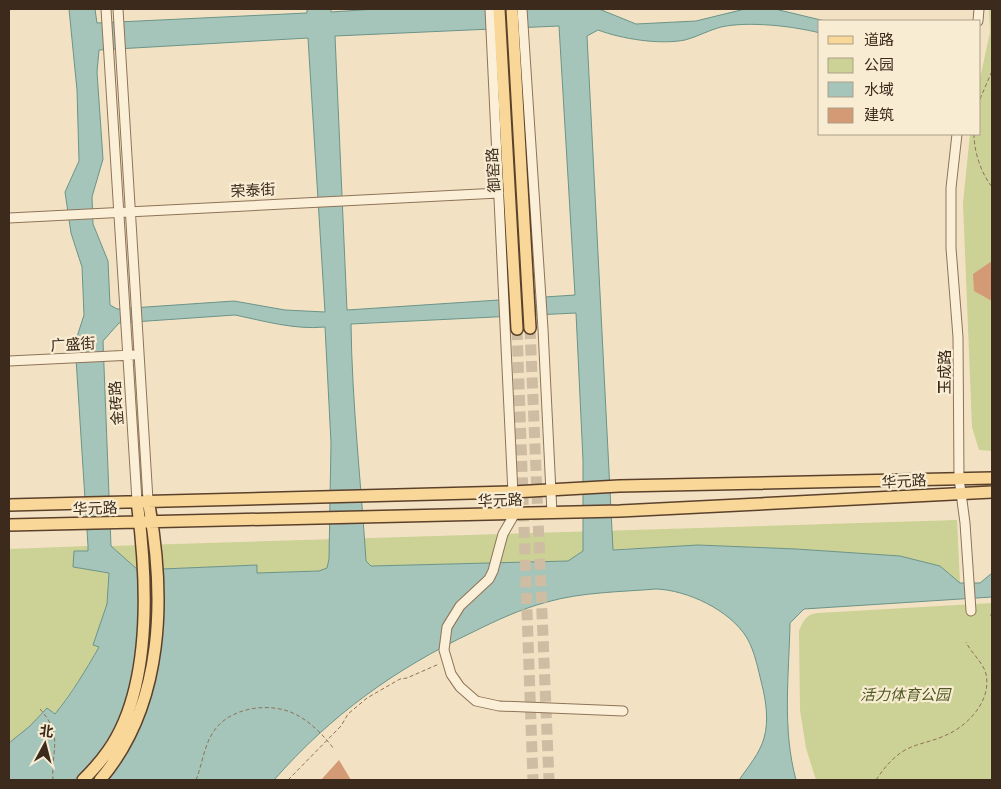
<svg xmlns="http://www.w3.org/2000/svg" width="1001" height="789" viewBox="0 0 1001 789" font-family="Lora,'Noto Sans SC',serif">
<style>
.green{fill:#ccd195}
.water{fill:#a5c4ba;stroke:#6b9488;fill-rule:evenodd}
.building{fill:#d39a75}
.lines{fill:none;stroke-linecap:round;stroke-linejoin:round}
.major-tunnel{stroke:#cebda2;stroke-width:11;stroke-dasharray:11 5.5;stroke-linecap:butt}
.minor-casing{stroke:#8e7358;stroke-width:11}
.major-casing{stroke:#5b412c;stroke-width:14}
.path{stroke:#8e7358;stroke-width:1;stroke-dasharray:4 2.5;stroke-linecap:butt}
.minor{stroke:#fbefd7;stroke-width:9}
.major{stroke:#f8d798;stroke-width:11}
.path-bridge{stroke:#8e7358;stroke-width:1;stroke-dasharray:4 2.5;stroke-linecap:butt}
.labels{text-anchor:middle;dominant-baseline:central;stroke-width:4.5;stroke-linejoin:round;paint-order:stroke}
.street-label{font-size:15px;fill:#3c2b1d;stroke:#f8ecd3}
.park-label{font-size:15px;font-style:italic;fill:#4e5a22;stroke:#f8ecd3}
</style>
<rect width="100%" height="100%" fill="#f2e2c3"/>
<path class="green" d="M989 9H992V451L979 450 972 427 963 203 970 134H980V79L990 32Z
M957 520 960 583 940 566 900 556 796 549 698 545 583 551 568 561 371 566 319 571 257 573 256 565 138 571 111 546Z
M88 546V551L73 567 109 573 107 604 93 645 99 646 82 676 55 714 47 708 30 726 9 743V549Z
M992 603V780H816L806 748 800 710 799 631C803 621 806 614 818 613Z"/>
<path class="water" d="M69 9H95L97 23 307 13V9H331V12L376 9H599L636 24 696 21 745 9H775L825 21H820V33C793 26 748 21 721 27 709 30 697 37 685 40 660 45 622 39 598 30L587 36 613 550 698 545 796 549 900 556 940 566 960 583H980L992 573V597L804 609 790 623C789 676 782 728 796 780H739C748 767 760 753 764 738 769 721 766 701 762 685 758 669 755 652 747 638 730 610 687 590 656 589 620 592 582 592 547 602 521 609 497 620 473 632 395 669 331 715 274 780H9V743L30 726 47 708 55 714C72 693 86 670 99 647L93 645 107 604 109 573 73 567 74 551H88V546L75 343 84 315 82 267 71 233 65 192 79 161 77 90ZM559 26 575 295 347 310 335 36ZM308 38 325 312 285 310 234 301 117 309 110 305 108 261 93 224 92 197 103 159 97 72 99 50ZM576 313 583 460V551L568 561 371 566 366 561C361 482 352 403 351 324ZM235 315C264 321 295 330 325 327L331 443 329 559 327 568 319 571 257 573V565L138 570 111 546 103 341 119 323Z"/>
<path class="building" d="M992 261V301L974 291 973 274Z
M339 760 351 780H321Z"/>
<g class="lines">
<path class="major-tunnel" d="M530 328 549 780
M517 329 533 780"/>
<defs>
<path id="minor" d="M106 9 137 501
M118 9 148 500
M490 9 514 515 503 534 493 571 489 579 460 606 447 627 444 650 451 674 460 687 476 701 499 706 623 711
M522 9 543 329 552 513
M978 21 979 9
M957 134 951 188V248L958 337 959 478 965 523 971 611
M9 218 499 193
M9 361 133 355"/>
<path id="major" d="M499 9 517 329
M512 9 530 328
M9 505 513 492 619 486 992 478
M9 525 620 511 992 492
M83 780C92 771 101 761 108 751 154 686 147 576 137 501
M100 780C165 704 166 595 148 500"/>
</defs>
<use href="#minor" class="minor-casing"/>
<use href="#major" class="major-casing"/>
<path class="path" d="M980 99 992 71
M974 134C974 152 981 173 992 187
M990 615H992
M40 709C64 736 51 749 53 780
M288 780 341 726 348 714 367 698 400 679 407 678 439 664
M876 780C884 768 892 758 905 750 918 743 931 742 944 736 967 727 992 701 986 674 983 662 971 653 966 642"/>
<use href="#minor" class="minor"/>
<use href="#major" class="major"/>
<path class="path-bridge" d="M196 780C203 763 204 742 217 727 234 707 271 702 295 714 311 722 324 736 334 749"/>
</g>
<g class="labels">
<g class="street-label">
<text transform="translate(493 170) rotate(-93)">御窑路</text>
<text transform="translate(253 190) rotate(-3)">荣泰街</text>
<text transform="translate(73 344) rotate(-3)">广盛街</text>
<text transform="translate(944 372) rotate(-90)">玉成路</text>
<text transform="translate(116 403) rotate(-94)">金砖路</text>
<text transform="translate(904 481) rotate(-3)">华元路</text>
<text transform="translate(500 500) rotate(-2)">华元路</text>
<text transform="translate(95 508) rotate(-2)">华元路</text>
</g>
<g class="park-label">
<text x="905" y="694">活力体育公园</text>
</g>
</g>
<rect width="1001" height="789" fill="none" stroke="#3c2b1d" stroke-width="20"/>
<rect x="818" y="20" width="162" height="115" fill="#f8ecd3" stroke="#ad9f8a"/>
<rect x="828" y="36" width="25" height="8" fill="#f8d798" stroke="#ad9f8a"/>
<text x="864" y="45" font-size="15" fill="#3c2b1d">道路</text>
<rect x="828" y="58" width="25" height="15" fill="#ccd195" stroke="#ad9f8a"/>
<text x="864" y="70" font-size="15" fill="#3c2b1d">公园</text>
<rect x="828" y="82" width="25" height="15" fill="#a5c4ba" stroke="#ad9f8a"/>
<text x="864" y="95" font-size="15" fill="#3c2b1d">水域</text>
<rect x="828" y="108" width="25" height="15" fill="#d39a75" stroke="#ad9f8a"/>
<text x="864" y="120" font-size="15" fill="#3c2b1d">建筑</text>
<g transform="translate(45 744) rotate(7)" stroke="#f8ecd3" stroke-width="4" paint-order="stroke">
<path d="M0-4L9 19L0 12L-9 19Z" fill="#3c2b1d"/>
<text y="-8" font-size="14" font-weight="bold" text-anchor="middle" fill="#3c2b1d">北</text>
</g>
</svg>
